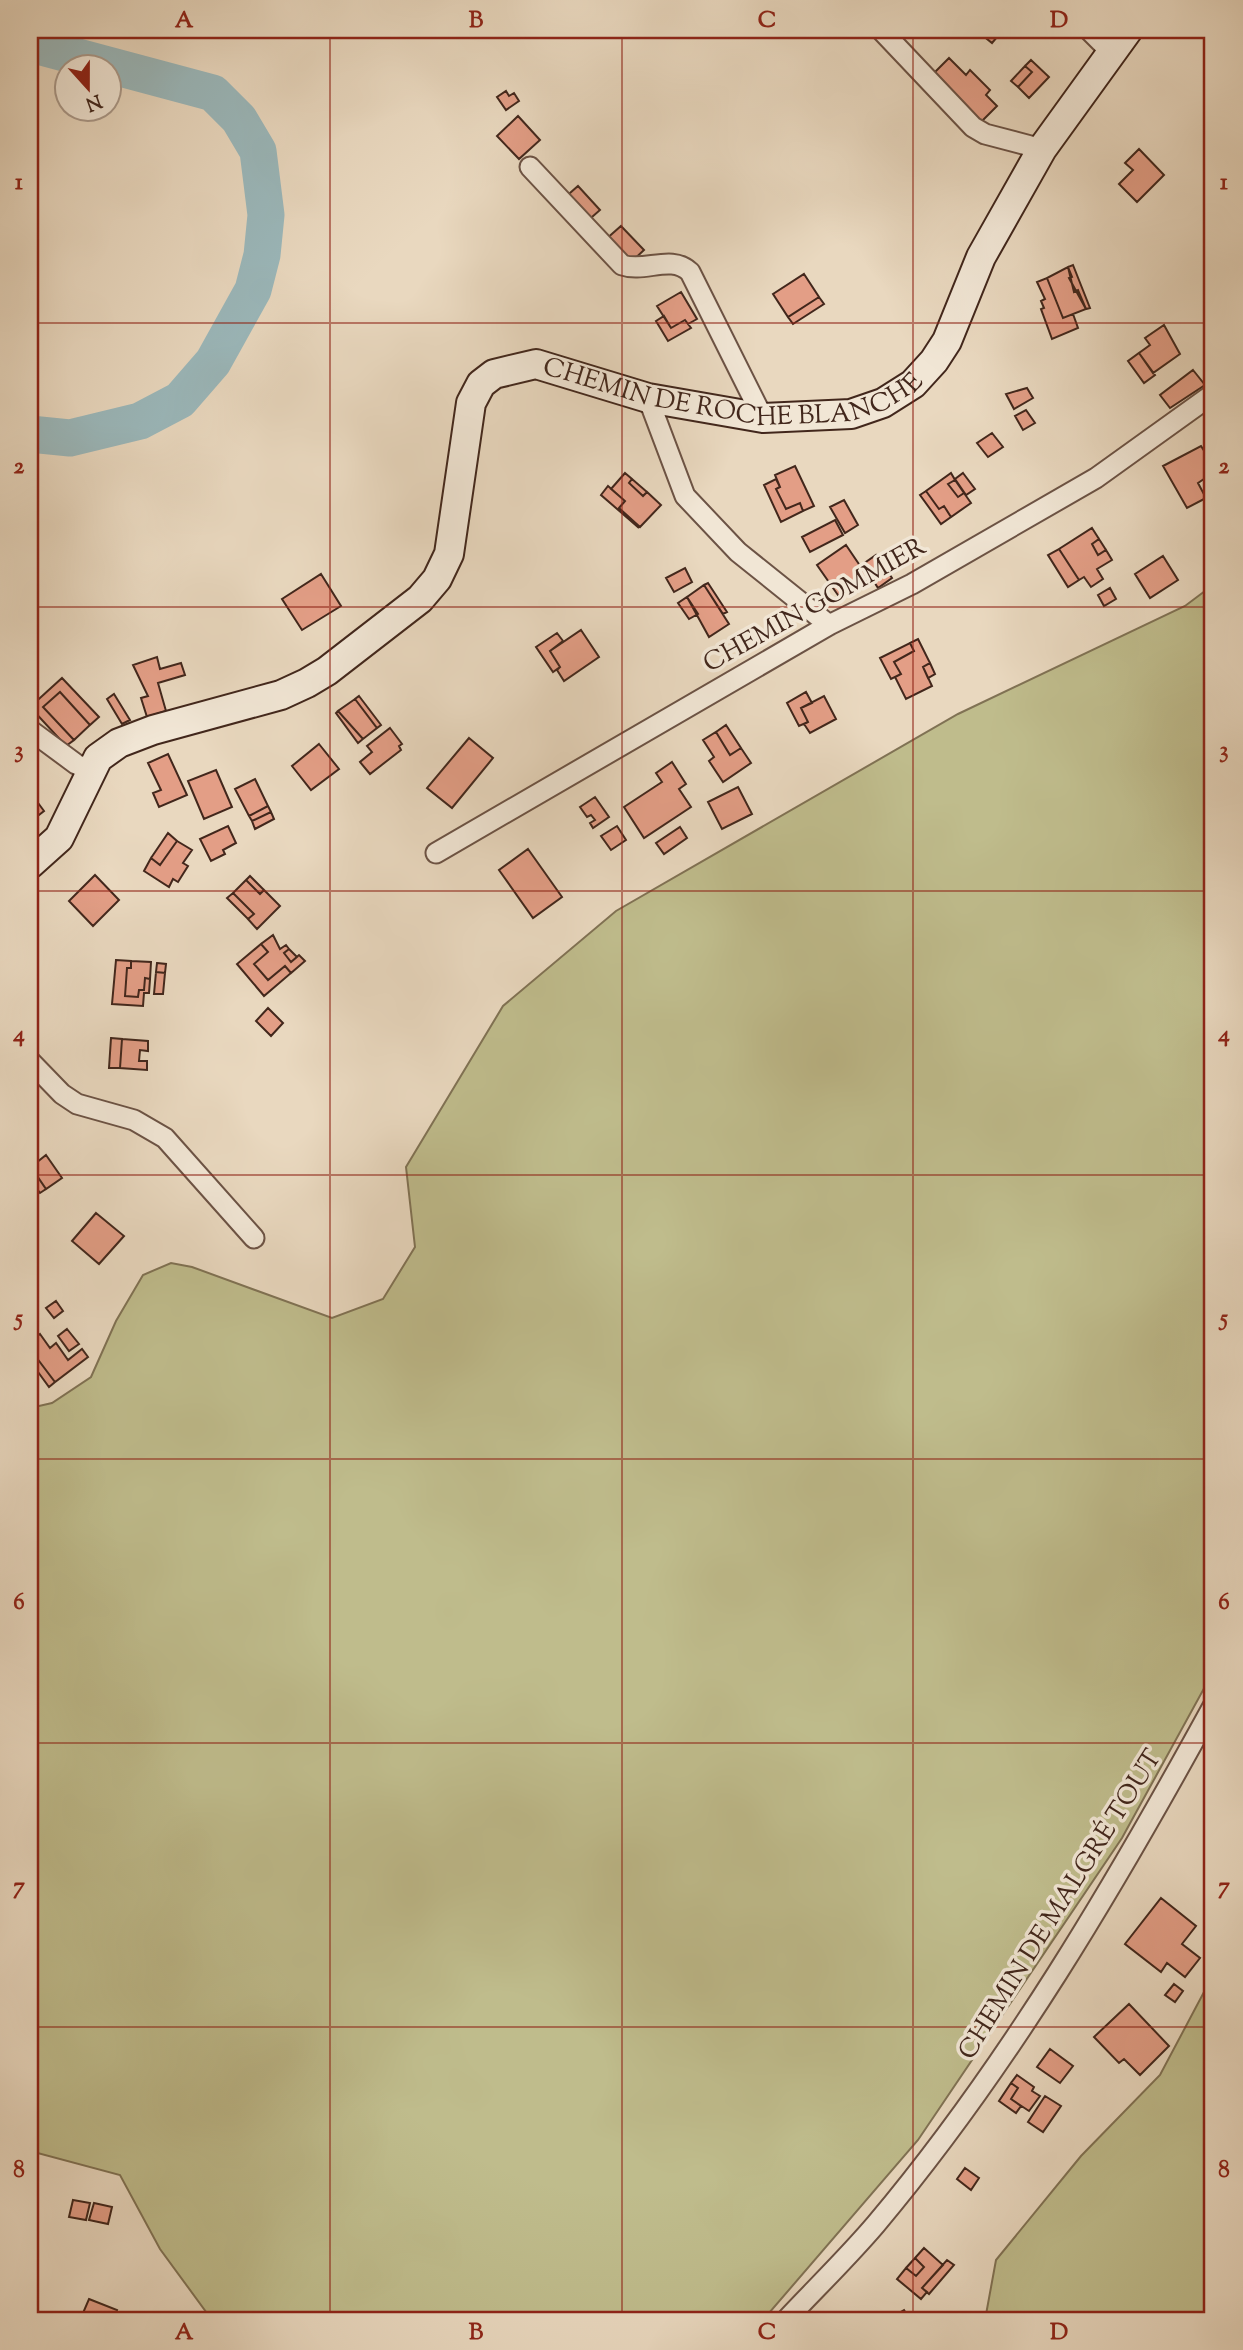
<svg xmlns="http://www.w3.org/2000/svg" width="1243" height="2350" viewBox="0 0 1243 2350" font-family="'Sorts Mill Goudy',serif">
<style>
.green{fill:#bfbc8c;stroke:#807254;stroke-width:2}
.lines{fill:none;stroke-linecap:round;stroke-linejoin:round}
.river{stroke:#9bb8bb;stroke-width:37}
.building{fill:#e39e86;stroke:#42271c;stroke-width:2}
.street-casing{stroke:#6c5345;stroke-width:23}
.secondary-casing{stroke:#42271c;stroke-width:32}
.street{stroke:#f1e6d5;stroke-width:19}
.secondary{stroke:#f1e6d5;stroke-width:28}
.grid{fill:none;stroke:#8f2418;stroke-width:2;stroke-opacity:0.55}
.labels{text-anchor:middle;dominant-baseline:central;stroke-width:7;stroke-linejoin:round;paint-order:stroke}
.street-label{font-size:26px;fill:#42271c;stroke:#f1e6d5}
.neatline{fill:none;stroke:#8f2418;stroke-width:2.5}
.grid-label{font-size:23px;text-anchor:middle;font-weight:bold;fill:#8f2418}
</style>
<rect width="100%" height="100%" fill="#e9d8bf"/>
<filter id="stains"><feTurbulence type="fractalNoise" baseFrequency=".00286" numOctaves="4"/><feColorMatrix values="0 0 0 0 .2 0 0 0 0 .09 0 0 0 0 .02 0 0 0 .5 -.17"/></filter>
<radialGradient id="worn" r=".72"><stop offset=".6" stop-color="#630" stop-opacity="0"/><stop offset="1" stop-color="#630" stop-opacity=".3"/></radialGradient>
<path class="green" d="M1213 585V1672L1122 1838 918 2140 763 2320H212L160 2249 120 2175 30 2151V1408L52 1403 91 1377 116 1321 143 1275 171 1263 192 1267 332 1318 383 1299 415 1247 406 1167 503 1006 616 911 958 714 1185 606Z
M1213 1975V2320H985L996 2260 1081 2156 1160 2075Z"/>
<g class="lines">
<path class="river" d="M30 44 213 93 239 119 258 151 266 215 262 255 253 290 213 362 180 400 140 421 70 438 30 434"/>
</g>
<path class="building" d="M976 30H1003L992 43Z
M949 58 966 75 970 70 990 90 986 95 997 106 977 126 929 78Z
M1031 60 1049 77 1029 98 1018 87 1032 72 1025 66Z
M1025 66 1032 72 1018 87 1011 81Z
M506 91 509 96 514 93 519 101 506 110 497 97Z
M518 116 540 140 519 159 497 136Z
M1139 149 1164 175 1137 202 1119 184 1133 170 1125 163Z
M578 186 600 210 584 224 562 200Z
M621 226 644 250 628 265 605 240Z
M1073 265 1090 308 1086 309 1069 278 1072 277 1068 267Z
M1068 267 1074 292 1078 290 1086 309 1063 318 1047 278Z
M804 274 819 297 788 317 773 294Z
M1047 278 1063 318 1073 314 1078 328 1052 339 1041 309 1044 308 1041 301 1045 299 1037 282Z
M681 292 697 319 688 324 685 320 671 328 657 306Z
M819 297 824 304 793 324 788 317Z
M664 316 671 328 685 320 691 328 668 341 656 321Z
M1164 325 1180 354 1153 373 1139 353 1150 345 1145 338Z
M1139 353 1155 375 1144 383 1128 361Z
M1193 370 1205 385 1170 408 1160 395Z
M1027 388 1033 398 1014 409 1006 394Z
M1026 410 1035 423 1023 430 1015 416Z
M992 433 1003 447 988 457 977 443Z
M1201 446 1210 460 1213 458V485L1208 487 1204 479 1198 483 1206 498 1187 508 1163 466Z
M795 466 814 506 803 511 800 503 786 509 776 489 780 487 775 475Z
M625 473 632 479 629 483 643 496 647 492 661 505 640 527 619 508 625 501 611 489Z
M951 473 955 480 948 484 958 497 964 493 971 503 951 517 944 506 939 509 926 491Z
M963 473 975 489 966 495 955 479Z
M632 479 647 492 643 496 629 483Z
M776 479 780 487 776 489 786 509 800 503 803 511 781 522 764 485Z
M955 480 964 493 958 497 948 484Z
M608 486 625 501 619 508 639 528 601 495Z
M926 491 939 509 944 506 951 517 941 524 920 495Z
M844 500 858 525 845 533 830 507Z
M835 520 843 535 810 552 802 537Z
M1092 528 1099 539 1092 544 1098 555 1106 550 1112 560 1097 569 1103 579 1091 587 1084 577 1079 580 1059 549Z
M1099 539 1106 550 1098 555 1092 544Z
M846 545 869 579 840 598 817 565Z
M1059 549 1079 580 1068 587 1048 555Z
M876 555 892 578 878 588 863 564Z
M1163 556 1178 580 1150 598 1135 574Z
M685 568 692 582 674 592 666 578Z
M321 574 341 606 302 630 282 599Z
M708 583 727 612 723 614 704 585Z
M704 585 729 624 709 637 687 597Z
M1110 588 1116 599 1104 606 1098 595Z
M687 597 698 614 689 619 678 603Z
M581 630 599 657 564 681 557 670 560 667 550 651Z
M557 633 563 641 550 651 560 667 553 672 536 647Z
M918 639 930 663 923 667 932 686 906 699 895 677 901 674 894 662 914 651 910 643Z
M910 643 914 651 894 662 901 674 891 679 880 658Z
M157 657 160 669 181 663 185 675 158 683 166 711 147 717 141 698 148 696 133 665Z
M930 663 935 674 928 678 923 667Z
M62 678 99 717 90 725 60 692 43 707 74 740 66 746 30 707Z
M60 692 90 725 74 740 43 707Z
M806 692 812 703 801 708 808 722 799 726 787 703Z
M114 694 130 720 122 724 107 699Z
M359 696 381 725 377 728 355 699Z
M824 696 836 719 810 733 804 724 808 722 801 708Z
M355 699 377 728 363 739 338 711Z
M338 711 363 739 358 743 336 713Z
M726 725 741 748 730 755 716 732Z
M390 728 402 744 399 746 401 750 370 774 360 762 372 752 367 746Z
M716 732 730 755 741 748 751 763 723 782 709 761 714 757 703 740Z
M469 738 493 758 452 808 427 788Z
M319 744 339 769 311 790 292 766Z
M168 754 187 795 159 807 153 793 161 790 148 763Z
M672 762 686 784 679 789 691 807 644 838 624 807 662 782 656 773Z
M216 770 232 807 204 819 188 781Z
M255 779 268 806 249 816 235 789Z
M738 787 752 814 722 829 708 802Z
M30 792 44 811 30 822V812L35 808 30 801Z
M595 797 609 817 593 828 590 823 595 820 591 815 587 817 580 807Z
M268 806 271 812 252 821 249 816Z
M271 812 274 819 255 829 252 821Z
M228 826 236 843 223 850 225 854 211 861 200 839Z
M617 826 626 840 611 850 601 836Z
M680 827 687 838 664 854 656 843Z
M168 833 177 841 160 865 151 858Z
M177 841 192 850 183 863 188 866 178 882 173 879 169 887 144 871 151 858 160 865Z
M528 849 562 897 533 918 499 870Z
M95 875 119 900 93 926 69 901Z
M250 876 264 890 260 894 246 880Z
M246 880 260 894 264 890 280 906 257 929 248 919 254 914 233 893Z
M233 893 254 914 248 919 227 898Z
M273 935 280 949 286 945 289 949 284 953 291 962 299 955 305 961 291 973 285 966 268 980 254 964 268 952 261 944Z
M261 944 268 952 254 964 268 980 285 966 291 973 264 996 237 964Z
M289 949 297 957 291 962 284 953Z
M116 960 131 961V968H127L125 996 138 997 139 990H144L145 978 150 979 149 993H144L143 1006 112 1004Z
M131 961 151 962 150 979 145 978 144 990H139L138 997 125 996 127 968H131Z
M157 963 166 964 165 973 156 972Z
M156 972 165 973 163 994H154Z
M268 1008 283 1023 271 1036 256 1021Z
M111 1038 122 1039 120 1068H109Z
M122 1039 148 1041V1051L140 1050 139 1061H147V1070L120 1068Z
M46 1155 62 1178 46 1189 31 1167Z
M31 1167 46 1189 40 1193 30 1179Z
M96 1213 124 1236 99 1264 72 1241Z
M56 1301 63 1311 54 1318 46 1308Z
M67 1329 79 1344 69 1351 58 1336Z
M40 1334 50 1348 56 1343 68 1360 82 1349 88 1357 55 1382 30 1349V1342Z
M30 1349 55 1382 49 1387 30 1361Z
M1161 1898 1196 1926 1182 1944 1200 1958 1185 1977 1167 1963 1161 1972 1125 1944Z
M1174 1984 1183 1991 1175 2002 1165 1995Z
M1129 2004 1169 2046 1140 2075 1124 2059 1119 2063 1094 2037Z
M1050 2049 1073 2066 1060 2083 1037 2067Z
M1017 2075 1034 2087 1032 2091 1040 2096 1029 2111 1011 2099 1018 2088 1011 2083Z
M1011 2083 1018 2088 1011 2099 1021 2106 1016 2113 999 2101Z
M1045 2096 1061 2106 1043 2132 1028 2122Z
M965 2168 979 2178 971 2190 957 2179Z
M73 2200 90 2203 86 2220 69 2217Z
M94 2203 112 2207 108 2224 89 2220Z
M924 2248 943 2265 922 2288 927 2292 921 2299 897 2279 906 2268 916 2276 924 2267 915 2258Z
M915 2258 924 2267 916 2276 906 2268Z
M947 2260 954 2265 929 2294 922 2288Z
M89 2299 117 2310 113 2320H80Z
M904 2310 910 2320H887Z"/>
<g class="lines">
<defs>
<path id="street" d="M881 30 973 127 985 134 1042 149
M1089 30 1113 54
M530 167 622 265C645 273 671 254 690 272L763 418
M648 398 685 496 738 552 829 625
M30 730 76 764 91 771
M436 853 829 625 912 584 1096 478 1213 394
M30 1061 62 1094 77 1104 134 1120 165 1138 254 1238
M786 2320C816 2288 848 2257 876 2224 1008 2067 1115 1885 1213 1706"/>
<g id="secondary">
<path id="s1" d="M30 864 59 838 98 758 119 743 153 730 281 695 307 683 327 671 420 599 437 579 449 554 471 403 481 384 494 374 536 364 648 398 763 418 851 414 883 403 913 384 934 361 947 341 981 257 1042 149 1128 30"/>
</g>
</defs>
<use href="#street" class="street-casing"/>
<use href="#secondary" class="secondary-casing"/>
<use href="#street" class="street"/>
<use href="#secondary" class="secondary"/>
</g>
<path class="grid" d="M330 30V2320M622 30V2320M913 30V2320M30 323H1213M30 607H1213M30 891H1213M30 1175H1213M30 1459H1213M30 1743H1213M30 2027H1213"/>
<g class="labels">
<g class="street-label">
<text stroke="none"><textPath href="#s1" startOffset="984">CHEMIN DE ROCHE BLANCHE</textPath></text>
<text transform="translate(815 606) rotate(-29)">CHEMIN GOMMIER</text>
<text transform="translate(1061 1905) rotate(-58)">CHEMIN DE MALGRÉ TOUT</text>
</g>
</g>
<rect width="1243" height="2350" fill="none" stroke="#e9d8bf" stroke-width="77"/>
<g transform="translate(88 88) rotate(159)"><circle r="33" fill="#f1e6d5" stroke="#ab9a8b" stroke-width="2"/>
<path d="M0-5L12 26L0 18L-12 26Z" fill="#8f2418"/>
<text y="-10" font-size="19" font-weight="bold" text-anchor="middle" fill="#42271c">N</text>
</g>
<rect x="38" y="38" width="1166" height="2274" class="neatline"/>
<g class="grid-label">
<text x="184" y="27">A</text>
<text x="476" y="27">B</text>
<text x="767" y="27">C</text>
<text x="1059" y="27">D</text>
<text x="19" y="189">1</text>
<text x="1224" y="189">1</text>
<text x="19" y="473">2</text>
<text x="1224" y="473">2</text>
<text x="19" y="757">3</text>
<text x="1224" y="757">3</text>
<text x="19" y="1041">4</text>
<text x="1224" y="1041">4</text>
<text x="19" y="1325">5</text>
<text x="1224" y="1325">5</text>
<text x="19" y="1609">6</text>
<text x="1224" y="1609">6</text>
<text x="19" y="1893">7</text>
<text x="1224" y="1893">7</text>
<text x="19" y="2177">8</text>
<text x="1224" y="2177">8</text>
<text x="184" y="2339">A</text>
<text x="476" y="2339">B</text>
<text x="767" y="2339">C</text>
<text x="1059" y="2339">D</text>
</g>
<rect width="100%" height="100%" filter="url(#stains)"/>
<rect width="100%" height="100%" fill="url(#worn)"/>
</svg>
